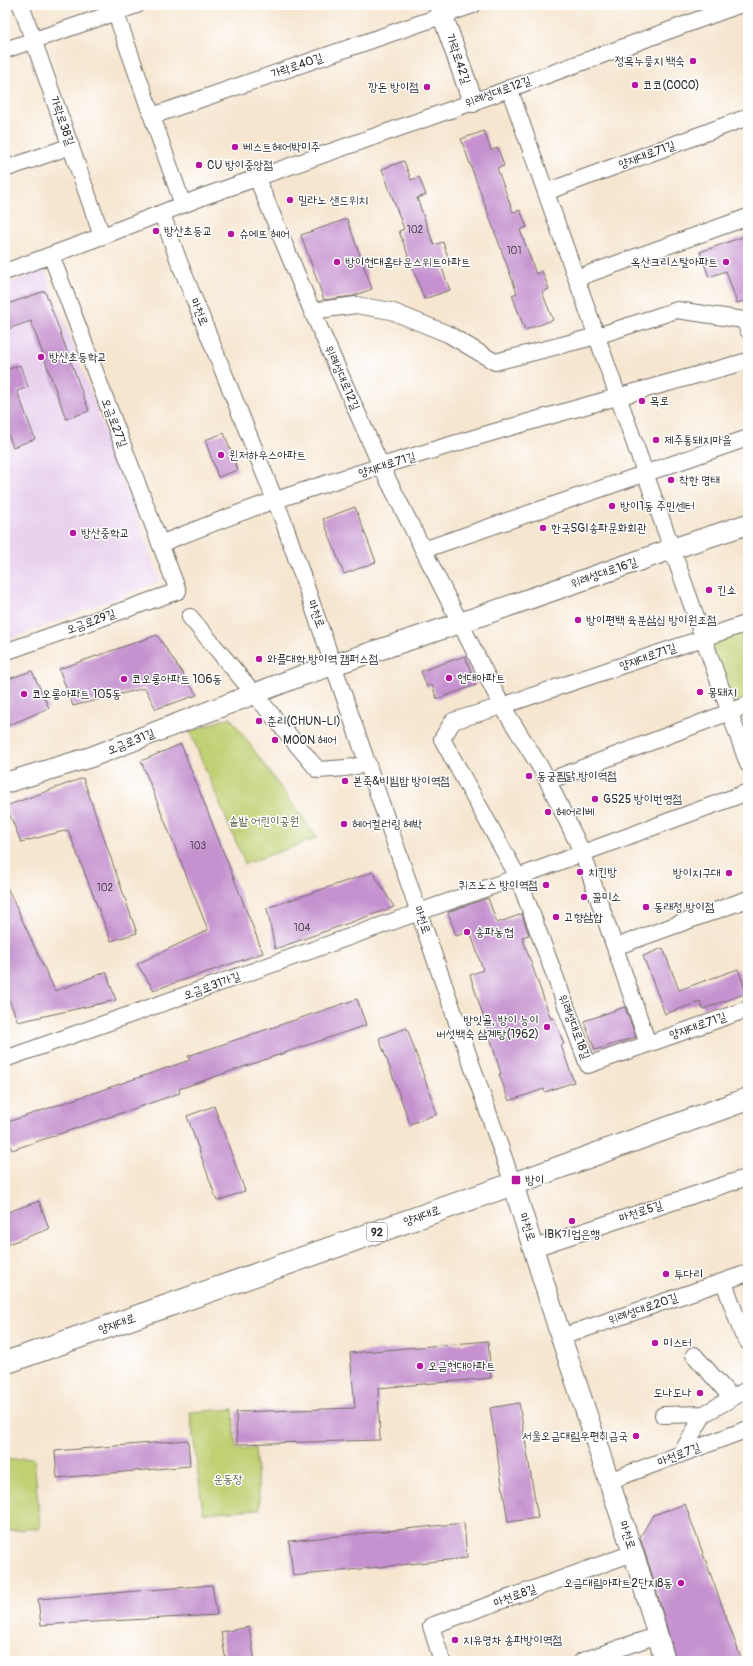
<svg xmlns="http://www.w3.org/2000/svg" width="753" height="1666" viewBox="0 0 753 1666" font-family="Pangolin,'Poor Story',sans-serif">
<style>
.built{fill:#e8d2ee}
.green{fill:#c0d073;stroke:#767e4f}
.building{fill:#c592cf}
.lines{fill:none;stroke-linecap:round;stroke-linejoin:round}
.minor-casing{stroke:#726c65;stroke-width:18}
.tertiary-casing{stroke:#726c65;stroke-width:22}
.primary-casing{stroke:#726c65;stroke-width:24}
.minor{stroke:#fff;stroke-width:16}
.tertiary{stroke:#fff;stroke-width:20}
.primary{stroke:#fff;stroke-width:22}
.poi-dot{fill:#b5179e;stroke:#fff;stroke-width:1.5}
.labels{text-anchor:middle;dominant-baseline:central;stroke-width:3;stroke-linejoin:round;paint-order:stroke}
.number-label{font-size:10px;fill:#524554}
.shield{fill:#fff;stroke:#6b6b6b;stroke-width:1}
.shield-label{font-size:11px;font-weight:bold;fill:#2b2b2b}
.street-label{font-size:12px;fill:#2b2b2b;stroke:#fff}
.poi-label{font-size:12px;fill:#2b2b2b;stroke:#fff;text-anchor:start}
.park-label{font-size:12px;fill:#585d41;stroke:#fff}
</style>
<rect width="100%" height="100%" fill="#fff"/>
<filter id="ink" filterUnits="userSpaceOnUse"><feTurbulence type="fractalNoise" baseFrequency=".025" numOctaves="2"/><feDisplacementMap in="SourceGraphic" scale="8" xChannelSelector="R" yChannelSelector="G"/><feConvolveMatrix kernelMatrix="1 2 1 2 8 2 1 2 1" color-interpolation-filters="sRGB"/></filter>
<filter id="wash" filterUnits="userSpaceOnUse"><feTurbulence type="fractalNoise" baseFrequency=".012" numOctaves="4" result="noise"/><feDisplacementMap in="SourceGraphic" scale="16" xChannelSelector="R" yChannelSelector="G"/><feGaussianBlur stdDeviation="0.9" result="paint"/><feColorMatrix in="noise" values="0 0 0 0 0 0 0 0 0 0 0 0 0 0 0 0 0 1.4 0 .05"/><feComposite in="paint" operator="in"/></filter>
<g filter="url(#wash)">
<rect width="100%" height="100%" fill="#f6e6d0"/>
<path class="built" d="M45 270 160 581 5 641V285Z"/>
<path class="green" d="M748 628V698L728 705 706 644Z
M230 717 317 838 245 864 190 732Z
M233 1409 236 1449 255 1448 260 1509 203 1513 190 1412Z
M34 1457 40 1528 5 1531V1460Z"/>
<g id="blocks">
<path class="building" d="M484 131 491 150 498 148 504 166 497 168 513 212 520 210 527 227 520 230 536 274 542 271 549 289 542 292 553 320 525 330 512 295 517 293 461 139Z
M404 161 411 180 419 177 426 195 417 198 434 245 443 242 449 260 440 263 450 290 424 299 399 231 404 229 382 169Z
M347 219 372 289 353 296 324 300 301 235Z
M748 235V300L737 303 726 271 709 277 700 252Z
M45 291 89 411 66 419 31 321 5 330V305Z
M5 362H6L9 369 20 365 28 387 17 391 35 439 13 447 5 426Z
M224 433 238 470 218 477 205 440Z
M355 507 376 562 344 574 323 519Z
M157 635 197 695 156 709 145 688 73 706 59 669Z
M465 656 476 685 437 699 432 685 427 687 421 671Z
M32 671 49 708 5 727V680Z
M181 744 263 953 154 990 137 964 208 930 141 761Z
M83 778 137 933 111 941 68 830 21 842 6 806Z
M373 872 394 907 275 949 267 908Z
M5 883 55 991 106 972 116 1000 18 1022 5 990Z
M488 898 497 923 522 914 529 935 522 937 551 1019 554 1018 564 1044 561 1045 574 1082 545 1092 544 1089 509 1101 499 1074H501L490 1037 470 975 483 970 470 931 456 936 448 912Z
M663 948 679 990 738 969 747 993 703 1009 700 1002 665 1014 643 956Z
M357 999 366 1025 179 1089 180 1093 12 1150 5 1130V1123L190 1060 188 1056Z
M625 1007 636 1037 595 1050 584 1021Z
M407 1028 437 1114 410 1124 379 1038Z
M214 1106 245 1191 217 1201 187 1116Z
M39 1201 49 1229 5 1245V1213Z
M488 1341 491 1378 378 1388 380 1440 237 1444 236 1412 355 1408 350 1353Z
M519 1403 538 1518 508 1522 490 1408Z
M188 1440 190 1466 57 1478 55 1451Z
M685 1504 742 1661H676L650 1568 640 1537 653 1515Z
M464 1523 467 1558 293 1576 289 1541Z
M212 1585 217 1615 41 1625 38 1599Z
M249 1627 255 1661H226L221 1632Z"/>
</g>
</g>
<g filter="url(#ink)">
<use href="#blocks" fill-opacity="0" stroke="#726c65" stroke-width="1"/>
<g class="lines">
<defs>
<path id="minor" d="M21 5 102 236
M113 5 183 205
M5 50 137 5
M509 88 748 764
M152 116 473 5
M5 169 71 146
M257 178 312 311 381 466 502 706 544 773 583 854 648 1044
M546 192 748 117
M162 214 178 259 283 520 513 1184
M5 272 108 234 205 196 473 102 739 5
M577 278 748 217
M312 311 356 305 391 311 448 334 495 362 597 336 677 310 744 320 748 330
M160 544C198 529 237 513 276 500 431 448 590 404 748 361
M423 550 748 438
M190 617 318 770 346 768 368 764
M748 623 502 706 453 721 442 739 518 877 588 1065 748 1009
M5 652 178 591 51 255
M548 781 748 705
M615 947 748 899
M5 1059 518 877 748 792
M534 1248 748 1177
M724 1282 742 1333 748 1342
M561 1337 748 1273
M694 1355 732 1398
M663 1415 704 1414
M681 1454 704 1414 748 1389
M609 1481 748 1429
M442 1661 431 1626 633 1553
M582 1661 658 1635"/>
<path id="tertiary" d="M439 5 473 102
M5 783 91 757 303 675 460 623 672 549 748 524
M513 1184 561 1337 639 1571 665 1661"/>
<path id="primary" d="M5 1363 530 1178 748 1099"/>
</defs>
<use href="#minor" class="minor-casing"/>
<use href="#tertiary" class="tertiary-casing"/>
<use href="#primary" class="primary-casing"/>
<use href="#minor" class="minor"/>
<use href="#tertiary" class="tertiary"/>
<use href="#primary" class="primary"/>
</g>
</g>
<g class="poi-dot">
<circle cx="693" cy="61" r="4"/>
<circle cx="635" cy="85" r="4"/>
<circle cx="427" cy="87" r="4"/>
<circle cx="235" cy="147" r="4"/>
<circle cx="199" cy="165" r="4"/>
<circle cx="290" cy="200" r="4"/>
<circle cx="156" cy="231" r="4"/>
<circle cx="231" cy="234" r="4"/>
<circle cx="337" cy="262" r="4"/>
<circle cx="726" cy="262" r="4"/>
<circle cx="41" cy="357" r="4"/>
<circle cx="642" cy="401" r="4"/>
<circle cx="656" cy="440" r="4"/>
<circle cx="221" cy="455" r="4"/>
<circle cx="671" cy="480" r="4"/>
<circle cx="612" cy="506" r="4"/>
<circle cx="543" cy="528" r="4"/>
<circle cx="73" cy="533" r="4"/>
<circle cx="709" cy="590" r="4"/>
<circle cx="578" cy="620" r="4"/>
<circle cx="259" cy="659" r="4"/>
<circle cx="449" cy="678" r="4"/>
<circle cx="124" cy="679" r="4"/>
<circle cx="700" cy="692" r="4"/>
<circle cx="24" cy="694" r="4"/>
<circle cx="259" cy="721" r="4"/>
<circle cx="275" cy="740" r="4"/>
<circle cx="529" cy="776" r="4"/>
<circle cx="345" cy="781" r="4"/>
<circle cx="595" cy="799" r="4"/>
<circle cx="548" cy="812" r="4"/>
<circle cx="344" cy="824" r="4"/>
<circle cx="580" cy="872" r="4"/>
<circle cx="729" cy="873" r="4"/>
<circle cx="546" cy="885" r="4"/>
<circle cx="584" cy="897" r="4"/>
<circle cx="646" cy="907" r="4"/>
<circle cx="556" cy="917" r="4"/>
<circle cx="467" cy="932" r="4"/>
<circle cx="547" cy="1027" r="4"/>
<rect x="511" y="1175" width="10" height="10" rx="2"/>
<circle cx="572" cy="1221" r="4"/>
<circle cx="666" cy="1274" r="4"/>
<circle cx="655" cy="1343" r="4"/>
<circle cx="420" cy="1366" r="4"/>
<circle cx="700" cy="1393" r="4"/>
<circle cx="636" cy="1436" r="4"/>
<circle cx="681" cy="1583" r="4"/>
<circle cx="455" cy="1640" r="4"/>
</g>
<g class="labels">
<g class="number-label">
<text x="415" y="230">102</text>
<text x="514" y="251">101</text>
<text x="198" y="846">103</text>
<text x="105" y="888">102</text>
<text x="302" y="928">104</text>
</g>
<rect class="shield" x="367" y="1223" width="20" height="18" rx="3"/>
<g class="shield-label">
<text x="377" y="1232">92</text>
</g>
<g class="street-label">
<text transform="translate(458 59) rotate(71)">가락로42길</text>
<text transform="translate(297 66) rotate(-19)">가락로40길</text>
<text transform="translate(498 92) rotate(-20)">위례성대로12길</text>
<text transform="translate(62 121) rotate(71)">가락로38길</text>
<text transform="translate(647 155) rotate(-20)">양재대로71길</text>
<text transform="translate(199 312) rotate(68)">마천로</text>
<text transform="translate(342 378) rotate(66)">위례성대로12길</text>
<text transform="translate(114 423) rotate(69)">오금로27길</text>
<text transform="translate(387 465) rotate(-17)">양재대로71길</text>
<text transform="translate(604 573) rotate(-19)">위례성대로16길</text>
<text transform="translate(316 614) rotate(70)">마천로</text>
<text transform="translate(91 622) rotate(-20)">오금로29길</text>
<text transform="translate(648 657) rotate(-19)">양재대로71길</text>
<text transform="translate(131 742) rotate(-22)">오금로31길</text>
<text transform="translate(422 920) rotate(71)">마천로</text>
<text transform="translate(212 986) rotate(-20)">오금로31가길</text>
<text transform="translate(698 1026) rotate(-19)">양재대로71길</text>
<text transform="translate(574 1027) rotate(69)">위례성대로18길</text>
<text transform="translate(641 1212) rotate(-18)">마천로5길</text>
<text transform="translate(422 1216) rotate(-19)">양재대로</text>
<text transform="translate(527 1227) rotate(72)">마천로</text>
<text transform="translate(643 1309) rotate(-19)">위례성대로20길</text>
<text transform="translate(117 1324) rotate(-19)">양재대로</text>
<text transform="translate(679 1455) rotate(-21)">마천로7길</text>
<text transform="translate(627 1535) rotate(72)">마천로</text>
<text transform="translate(515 1596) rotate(-20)">마천로8길</text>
</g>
<g class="poi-label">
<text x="685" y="61" text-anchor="end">정목누룽지 백숙</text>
<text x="643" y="85">코코(COCO)</text>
<text x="419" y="87" text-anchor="end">깡돈 방이점</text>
<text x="243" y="147">베스트헤어박미주</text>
<text x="207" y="165">CU 방이중앙점</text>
<text x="298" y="200">밀라노 샌드위치</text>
<text x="164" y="231">방산초등교</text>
<text x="239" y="234">슈에뜨 헤어</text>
<text x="345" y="262">방이현대홈타운스위트아파트</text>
<text x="718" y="262" text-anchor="end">옥산크리스탈아파트</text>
<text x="49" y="357">방산초등학교</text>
<text x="650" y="401">목로</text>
<text x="664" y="440">제주통돼지마을</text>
<text x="229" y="455">윈저하우스아파트</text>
<text x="679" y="480">착한 명태</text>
<text x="620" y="506">방이1동 주민센터</text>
<text x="551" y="528">한국SGI송파문화회관</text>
<text x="81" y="533">방산중학교</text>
<text x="717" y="590">킨쇼</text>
<text x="586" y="620">방이편백 육분삼십 방이원조점</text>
<text x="267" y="659">와플대학 방이역 캠퍼스점</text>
<text x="457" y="678">현대아파트</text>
<text x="132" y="679">코오롱아파트 106동</text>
<text x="708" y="692">몽돼지</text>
<text x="32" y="694">코오롱아파트 105동</text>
<text x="267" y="721">춘리(CHUN-LI)</text>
<text x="283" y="740">MOON 헤어</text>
<text x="537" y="776">동궁찜닭 방이역점</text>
<text x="353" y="781">본죽&amp;비빔밥 방이역점</text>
<text x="603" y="799">GS25 방이번영점</text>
<text x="556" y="812">헤어리베</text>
<text x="352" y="824">헤어컬러링 헤박</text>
<text x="588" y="872">치킨방</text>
<text x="721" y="873" text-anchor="end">방이지구대</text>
<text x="538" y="885" text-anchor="end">퀴즈노스 방이역점</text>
<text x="592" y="897">꿀미소</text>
<text x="654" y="907">동래정 방이점</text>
<text x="564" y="917">고향삼합</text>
<text x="475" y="932">송파농협</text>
<text x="539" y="1020" text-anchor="end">방잇골, 방이 능이<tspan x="539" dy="14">버섯백숙 삼계탕(1962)</tspan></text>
<text x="525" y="1180">방이</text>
<text x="572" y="1234" text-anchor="middle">IBK기업은행</text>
<text x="674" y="1274">투다리</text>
<text x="663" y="1343">미스터</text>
<text x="428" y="1366">오금현대아파트</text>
<text x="692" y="1393" text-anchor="end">도나도나</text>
<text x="628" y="1436" text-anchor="end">서울오금대림우편취급국</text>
<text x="673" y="1583" text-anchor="end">오금대림아파트2단지8동</text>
<text x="463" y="1640">지유명차 송파방이역점</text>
</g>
<g class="park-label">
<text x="264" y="821">솥밭 어린이공원</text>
<text x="228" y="1479">운동장</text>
</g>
</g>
<rect width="753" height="1666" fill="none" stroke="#fff" stroke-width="20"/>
</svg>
